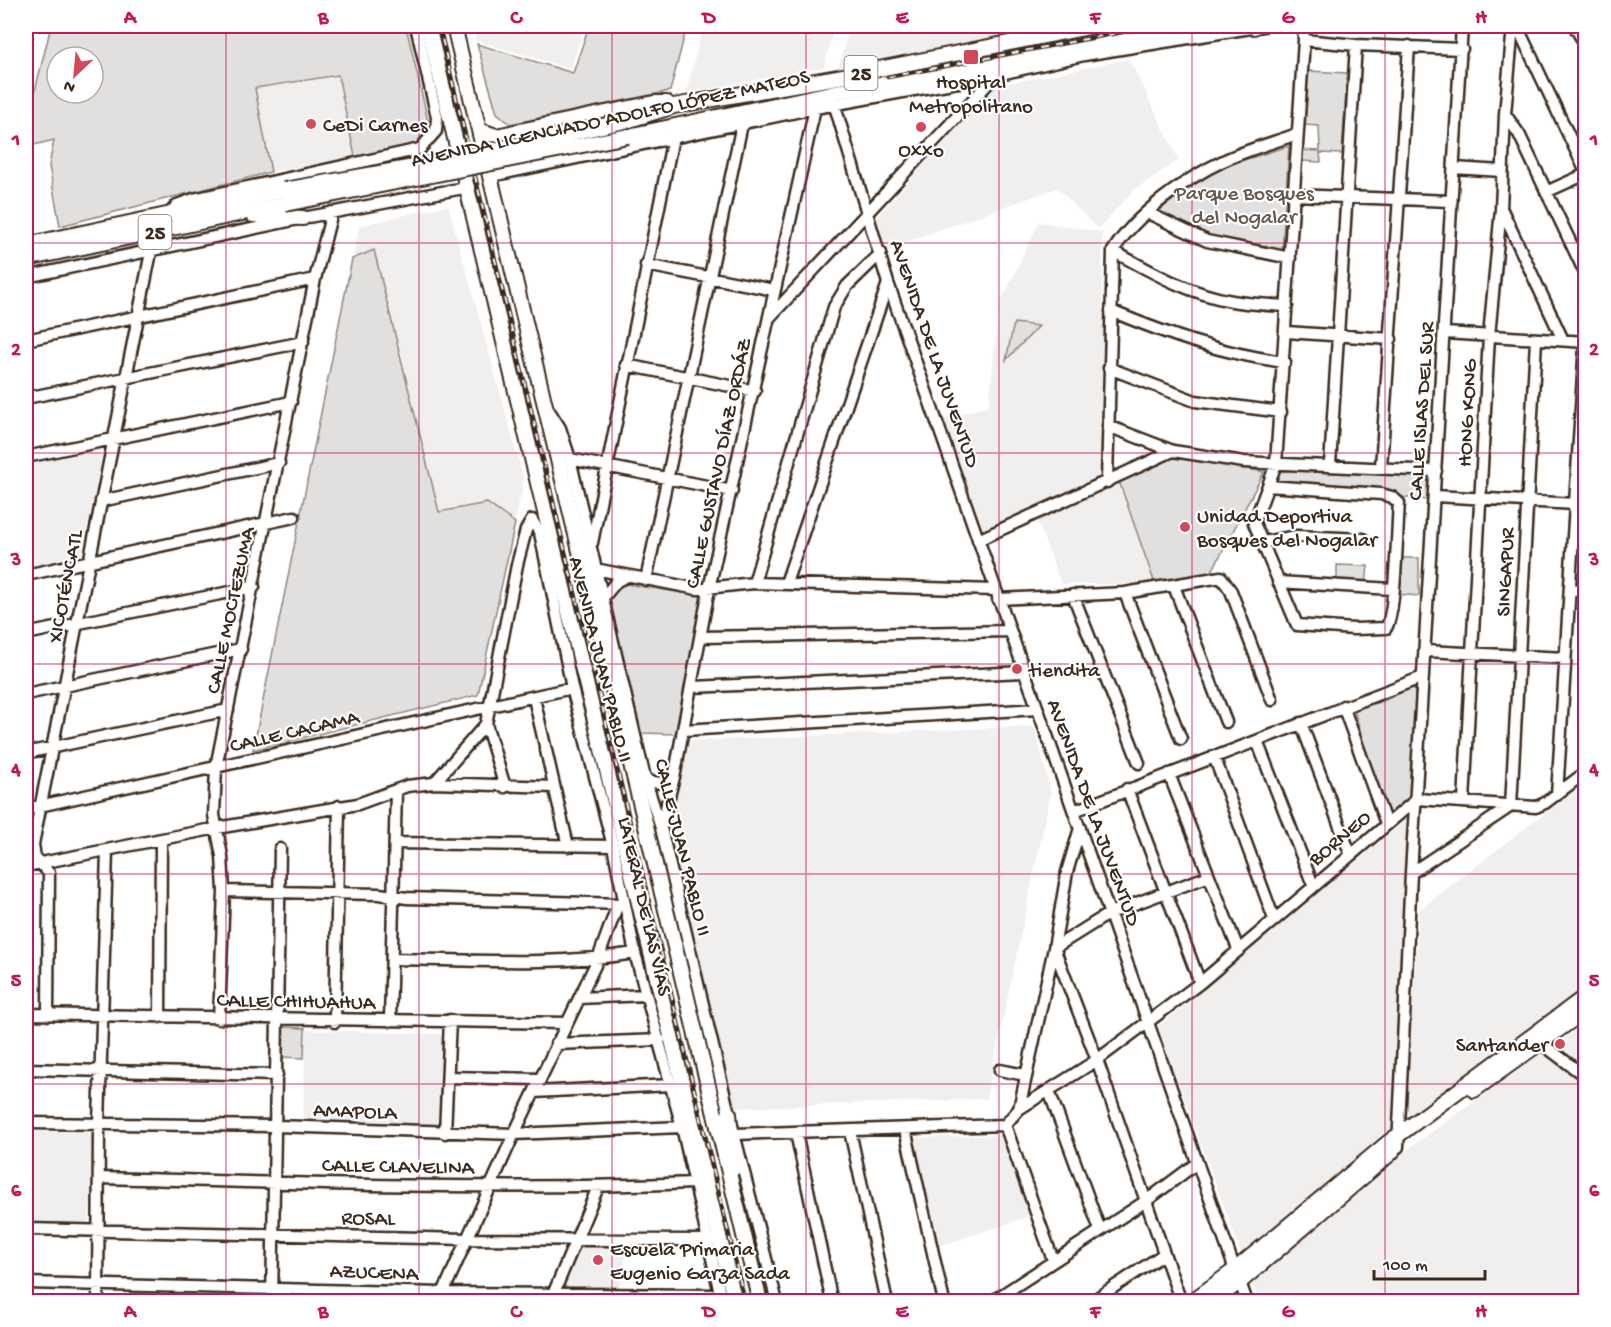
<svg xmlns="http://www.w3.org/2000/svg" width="1611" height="1327" font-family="'Gochi Hand',sans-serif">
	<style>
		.built { fill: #f1efee }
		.green { fill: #e2e0de; stroke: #8e857e; stroke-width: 1.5; fill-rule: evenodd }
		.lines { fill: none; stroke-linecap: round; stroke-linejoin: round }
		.minor-tunnel { stroke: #d8d4d2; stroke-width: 10; stroke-dasharray: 10 5; stroke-linecap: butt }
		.minor-casing { stroke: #3b2a1e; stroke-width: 15 }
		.major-casing { stroke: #3b2a1e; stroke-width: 18 }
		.highway-casing { stroke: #3b2a1e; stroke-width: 21 }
		.minor { stroke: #fff; stroke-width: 10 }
		.major { stroke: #fff; stroke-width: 14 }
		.highway { stroke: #fff; stroke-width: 16 }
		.rail-casing { stroke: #3b2a1e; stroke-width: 4.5 }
		.rail { stroke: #fff; stroke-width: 2; stroke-dasharray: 7; stroke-linecap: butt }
		.major-bridge-casing { stroke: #3b2a1e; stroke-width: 18; stroke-linecap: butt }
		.major-bridge { stroke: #fff; stroke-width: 14 }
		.grid { fill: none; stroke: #c2185b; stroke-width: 1.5; stroke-opacity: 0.55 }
		.poi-dot { fill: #d1495b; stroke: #fff; stroke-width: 2 }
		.labels { text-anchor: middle; stroke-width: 4.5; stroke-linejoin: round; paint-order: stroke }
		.shield { fill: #fff; stroke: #766a62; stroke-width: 1.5 }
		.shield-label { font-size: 20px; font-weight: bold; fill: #3b2a1e }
		.poi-label { font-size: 21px; fill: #3b2a1e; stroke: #fff; text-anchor: start }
		.street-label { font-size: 21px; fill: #3b2a1e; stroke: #fff }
		.park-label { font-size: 21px; fill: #65584e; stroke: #fff }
		.neatline { fill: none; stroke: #c2185b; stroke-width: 2 }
		.grid-label { font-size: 20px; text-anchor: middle; font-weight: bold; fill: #c2185b }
	</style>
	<rect width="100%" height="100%" fill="#fff"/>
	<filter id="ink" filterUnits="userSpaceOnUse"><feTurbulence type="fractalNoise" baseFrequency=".0167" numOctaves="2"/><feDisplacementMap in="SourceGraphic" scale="12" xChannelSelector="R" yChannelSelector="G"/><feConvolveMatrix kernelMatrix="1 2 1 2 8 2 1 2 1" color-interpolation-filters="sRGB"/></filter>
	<g filter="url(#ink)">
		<path class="built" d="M 477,26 L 584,26 L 571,69 L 475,40 Z
			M 703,26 L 834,26 L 824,67 L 686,93 Z
			M 850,26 L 1041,26 L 855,67 L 838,69 Z
			M 1129,59 L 1179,160 L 1134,190 L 1098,229 L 1057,188 L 886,249 L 876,218 L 995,86 Z
			M 338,74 L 355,157 L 271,172 L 255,88 Z
			M 448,205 L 524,479 L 478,695 L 253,750 L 359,226 Z
			M 1039,222 L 1102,232 L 1105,479 L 985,534 L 944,419 L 989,405 L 999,306 Z
			M 1581,449 L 1586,451 L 1586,585 L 1576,585 Z
			M 94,451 L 102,456 L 81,558 L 52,564 L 36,553 L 51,564 L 26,569 L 26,465 Z
			M 1119,481 L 1155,584 L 1061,584 L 1036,518 Z
			M 1034,726 L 1051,792 L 986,1099 L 734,1108 L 668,830 L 689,741 Z
			M 1585,782 L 1585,994 L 1406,1124 L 1419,910 Z
			M 1407,819 L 1391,1132 L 1244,1261 L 1158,1027 Z
			M 1585,1023 L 1585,1301 L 1259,1301 L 1252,1282 L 1402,1153 Z
			M 306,1030 L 441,1034 L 439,1126 L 303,1122 Z
			M 26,1132 L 87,1132 L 92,1136 L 89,1228 L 26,1226 Z
			M 1003,1135 L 1030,1216 L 939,1246 L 913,1138 Z
			M 577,1247 L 628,1247 L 619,1290 L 559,1289 Z"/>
		<path class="green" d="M 51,26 L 406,26 L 428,121 L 425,133 L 414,147 L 355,157 L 338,75 L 255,88 L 271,172 L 60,226 L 49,166 L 54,140 L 26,147 L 26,127 ZM 57,57 L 93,57 L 93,93 L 57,93 Z
			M 589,26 L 687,26 L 670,91 L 510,124 L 497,113 L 477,44 L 573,73 Z
			M 1308,71 L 1347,73 L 1342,154 L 1320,153 L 1321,162 L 1300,161 L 1300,150 L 1320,151 L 1319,126 L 1305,125 Z
			M 1289,146 L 1282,252 L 1218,242 L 1154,214 L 1215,169 Z
			M 142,242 L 146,247 L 26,275 L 26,266 Z
			M 374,250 L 439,512 L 487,503 L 515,523 L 478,695 L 253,750 L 352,259 Z
			M 1014,323 L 1039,326 L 1006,360 Z
			M 1175,456 L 1264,472 L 1211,573 L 1155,584 L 1119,481 Z
			M 1281,469 L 1430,477 L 1427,500 L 1275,483 Z
			M 1399,558 L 1419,558 L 1419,596 L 1396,594 Z
			M 1337,565 L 1368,566 L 1366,584 L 1337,583 Z
			M 619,583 L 703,596 L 676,734 L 641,733 L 608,597 Z
			M 1415,685 L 1413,796 L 1386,818 L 1354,710 L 1383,701 Z
			M 284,1027 L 305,1028 L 304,1058 L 279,1057 L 280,1030 Z"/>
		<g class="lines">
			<path class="minor-tunnel" d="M 574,678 L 613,659"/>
			<defs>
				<path id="minor" d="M 1517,26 L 1586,172
					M 1041,34 L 1049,26
					M 1304,40 L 1356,45 L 1462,49
					M 1505,114 L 1519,134 L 1586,275
					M 1454,168 L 1502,171
					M 491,176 L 815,108 L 996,75 L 1084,55 L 1263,26
					M 1546,192 L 1586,174
					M 1293,195 L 1451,201
					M 1502,210 L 1563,340
					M 1148,213 L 1207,241 L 1290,258
					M 168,215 L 177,205 L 194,199 L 420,149 L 436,131 L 437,117 L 416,26
					M 1113,251 C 1150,271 1189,294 1232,301 C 1250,304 1269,305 1287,306
					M 646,265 L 774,290
					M 26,277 L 303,218 L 469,187
					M 1111,311 C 1169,335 1223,354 1285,362
					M 769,318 L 995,76
					M 1286,332 L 1391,339
					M 1445,333 L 1586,342
					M 26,340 L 315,279
					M 626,365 L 755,391
					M 1109,368 L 1195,401 L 1281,412
					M 26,398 L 303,342
					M 546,406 L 560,428 L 570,459 L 645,778 L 661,828 L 729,1114 L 777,1302
					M 1108,426 L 1173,451 L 1244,462 L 1436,471
					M 26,457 L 291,402
					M 570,459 L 732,491
					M 1330,465 L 1356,45
					M 1381,467 L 1409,46
					M 1107,482 L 1113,251 C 1135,215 1185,179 1223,161 C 1246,150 1272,143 1297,134
					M 1268,486 L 1381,494 L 1392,497 L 1399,503 C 1397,526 1396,613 1386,628 L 1354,629 L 1297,625 L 1254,523 L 1276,464 L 1304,40 L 1303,26
					M 1435,496 L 1575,504
					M 101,501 L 279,463
					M 978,540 L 1173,451
					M 1263,542 L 1297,536 L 1363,539
					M 592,543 L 673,137
					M 595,569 L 697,589 L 754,583 L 995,590
					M 26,575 L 294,517
					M 646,580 L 742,124
					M 1278,582 L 1392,589
					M 754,583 L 834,307 L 847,286 L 881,253
					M 786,583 L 888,283
					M 1174,586 L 1226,722
					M 1570,589 L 1586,590
					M 1125,593 L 1181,739
					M 1073,595 L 1139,763
					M 602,599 L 617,581 L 628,576
					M 998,599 L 1125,593 L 1221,577 L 1231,591 L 1272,700
					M 26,634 L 254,587
					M 701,637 L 1009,631
					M 1426,651 L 1565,658
					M 693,687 L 1024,672
					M 26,694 L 241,649
					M 534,698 L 568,846
					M 1343,706 L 1386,824
					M 1301,723 L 1350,853
					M 684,730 L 1038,709
					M 1257,741 L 1313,885
					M 26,753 L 228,710
					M 1214,756 L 1274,919
					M 1169,774 L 1238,949
					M 645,778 L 651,782 L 664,783 L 675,773
					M 434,783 L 486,724
					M 505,787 L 486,724 L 517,565 L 526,530 L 532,520 L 540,533 L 572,688 L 613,846 L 635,953 L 682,1127 L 722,1302
					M 1127,789 L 1200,983
					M 1557,795 L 1585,342
					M 1464,802 L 1489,336 L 1501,209 L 1505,114 L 1513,26
					M 1511,806 L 1536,340
					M 26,809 L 572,688
					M 1074,811 L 1423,677
					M 661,828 L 675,773 L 709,589 L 815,108 L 831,93 L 888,283 L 1235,1270
					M 395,843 L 613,846
					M 26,866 L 217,828 L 358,804 L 407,786 L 434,783 L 554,787
					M 1411,873 L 1511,806
					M 224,891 L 379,894 L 407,898 L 623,904
					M 1054,948 L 1097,1060 L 1181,1302
					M 1054,948 L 1110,913 L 1209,876
					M 393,959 C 473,960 555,966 635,953
					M 579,998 L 646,995
					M 26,1014 L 567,1023
					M 48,1015 L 49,873 L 35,858 L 33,844 L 155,232
					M 160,1017 L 161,840
					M 219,1019 L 224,891 L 222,856 L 214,815 L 216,767 L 315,279 L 332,212
					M 390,1021 L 396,791
					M 335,1022 L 339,806
					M 1541,1043 L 1586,1077
					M 556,1044 L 660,1040
					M 26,1069 L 277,1075
					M 1000,1070 L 1025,1075
					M 448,1077 L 539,1079
					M 1049,1091 L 1100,1230
					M 534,1092 L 671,1085
					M 1019,1109 L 1054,948 L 1067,872 L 1080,828
					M 26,1123 L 276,1126 L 514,1134 L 682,1127
					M 1005,1125 L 1053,1260
					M 905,1129 L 944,1302
					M 850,1131 L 887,1302
					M 445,1133 L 450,1020
					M 796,1133 L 832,1302
					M 736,1134 L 1005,1125 L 1019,1109 L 1097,1060 L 1200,983 L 1417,799 L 1536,807 L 1545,803 L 1586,772
					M 1398,1147 L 1411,873 L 1462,26
					M 101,1178 C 299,1183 497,1191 694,1183
					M 26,1229 L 467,1239 L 715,1240
					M 1240,1282 L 1247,1302
					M 26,1283 L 443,1293 L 721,1295
					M 98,1302 L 99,1125 L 107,851
					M 272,1302 L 280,849
					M 439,1302 L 514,1134 L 598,959 L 618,904
					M 550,1302 L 598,1187
					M 991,1302 L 1146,1201 L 1197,1163
					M 1091,1302 L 1164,1254"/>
				<path id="major" d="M 428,26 L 735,1302
					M 454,26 L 760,1302
					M 1253,26 L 1254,27
					M 720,119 L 742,124
					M 629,120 L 674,106 L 849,75 L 1094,26
					M 479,130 L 496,136 L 654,103 L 667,103
					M 628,136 L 831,93 L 1204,26
					M 253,215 L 303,218
					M 26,245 L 284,190
					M 26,259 L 285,204
					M 1474,1090 L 1586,1010
					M 729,1114 L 734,1168
					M 1191,1302 L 1235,1270 L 1389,1142 L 1586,996
					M 1211,1302 L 1240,1282 L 1392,1152"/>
				<path id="highway" d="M 1578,26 L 1586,40"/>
			</defs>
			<use href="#minor" class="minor-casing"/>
			<use href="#major" class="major-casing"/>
			<use href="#highway" class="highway-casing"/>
			<use href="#minor" class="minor"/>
			<use href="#major" class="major"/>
			<use href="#highway" class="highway"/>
			<defs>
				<path id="rail" d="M 439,26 L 745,1302
					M 888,77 L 1154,26"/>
			</defs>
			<use href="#rail" class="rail-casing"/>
			<use href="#rail" class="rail"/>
			<defs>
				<path id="major-bridge" d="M 284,190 L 442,162 L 629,120
					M 285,204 L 628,136"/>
			</defs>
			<use href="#major-bridge" class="major-bridge-casing"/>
			<use href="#major-bridge" class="major-bridge"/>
		</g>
	</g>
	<path class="grid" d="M 226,26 L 226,1302M 419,26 L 419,1302M 612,26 L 612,1302M 806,26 L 806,1302M 999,26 L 999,1302M 1192,26 L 1192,1302M 1385,26 L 1385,1302M 26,243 L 1586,243M 26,453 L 1586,453M 26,664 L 1586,664M 26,874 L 1586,874M 26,1084 L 1586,1084"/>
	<g class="poi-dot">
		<rect x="963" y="49" width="16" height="16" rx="3"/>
		<circle cx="311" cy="124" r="6"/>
		<circle cx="921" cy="127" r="6"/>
		<circle cx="1185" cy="527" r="6"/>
		<circle cx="1017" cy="669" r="6"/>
		<circle cx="1560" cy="1044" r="6"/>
		<circle cx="598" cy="1260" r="6"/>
	</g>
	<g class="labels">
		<g class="shield">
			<rect x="844.5" y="56" width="33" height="34" rx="4.5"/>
			<rect x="138.5" y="215" width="33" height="34" rx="4.5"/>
		</g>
		<g class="shield-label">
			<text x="861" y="80">25</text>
			<text x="155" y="239">25</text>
		</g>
		<g class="poi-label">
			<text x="971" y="88" text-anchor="middle">Hospital<tspan x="971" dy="24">Metropolitano</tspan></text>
			<text x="323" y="131">CeDi Carnes</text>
			<text x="921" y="156" text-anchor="middle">Oxxo</text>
			<text x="1197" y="522">Unidad Deportiva<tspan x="1197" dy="24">Bosques del Nogalar</tspan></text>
			<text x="1029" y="676">tiendita</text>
			<text x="1548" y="1051" text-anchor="end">Santander</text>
			<text x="610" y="1255">Escuela Primaria<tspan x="610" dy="24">Eugenio Garza Sada</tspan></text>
		</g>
		<g class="street-label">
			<text transform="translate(610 117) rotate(-12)" y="7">AVENIDA LICENCIADO ADOLFO LÓPEZ MATEOS</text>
			<text transform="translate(936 353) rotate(71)" y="7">AVENIDA DE LA JUVENTUD</text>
			<text transform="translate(1420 411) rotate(-86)" y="7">CALLE ISLAS DEL SUR</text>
			<text transform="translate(1466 413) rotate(-87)" y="7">HONG KONG</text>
			<text transform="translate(717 463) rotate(-78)" y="7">CALLE GUSTAVO DÍAZ ORDÁZ</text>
			<text transform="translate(1504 572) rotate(-87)" y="7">SINGAPUR</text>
			<text transform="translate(64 586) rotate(-79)" y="7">XICOTÉNCATL</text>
			<text transform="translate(229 610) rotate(-78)" y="7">CALLE MOCTEZUMA</text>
			<text transform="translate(602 659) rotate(76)" y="7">AVENIDA JUAN PABLO II</text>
			<text transform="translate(294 730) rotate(-13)" y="7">CALLE CACAMA</text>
			<text transform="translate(1095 812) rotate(70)" y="7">AVENIDA DE LA JUVENTUD</text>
			<text transform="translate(1339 837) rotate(-40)" y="7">BORNEO</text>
			<text transform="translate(684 847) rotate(76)" y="7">CALLE JUAN PABLO II</text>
			<text transform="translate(646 906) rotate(77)" y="7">LATERAL DE LAS VÍAS</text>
			<text transform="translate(296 1000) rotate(1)" y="7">CALLE CHIHUAHUA</text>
			<text transform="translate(355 1110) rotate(2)" y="7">AMAPOLA</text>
			<text transform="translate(398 1165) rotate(1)" y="7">CALLE CLAVELINA</text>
			<text transform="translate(368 1217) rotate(1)" y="7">ROSAL</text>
			<text transform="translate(374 1271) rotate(2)" y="7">AZUCENA</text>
		</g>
		<g class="park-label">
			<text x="1244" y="199">Parque Bosques<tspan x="1244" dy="24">del Nogalar</tspan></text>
		</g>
	</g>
	<rect width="1611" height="1327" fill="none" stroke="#fff" stroke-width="66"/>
	<g transform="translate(75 75) rotate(206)"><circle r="28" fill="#ffffff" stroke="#b1aaa5" stroke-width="1.5"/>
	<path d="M0-4.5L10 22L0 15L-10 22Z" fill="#d1495b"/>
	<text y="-9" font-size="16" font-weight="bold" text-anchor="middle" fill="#3b2a1e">N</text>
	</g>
	<path d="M1374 1270v9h111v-9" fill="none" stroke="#3b2a1e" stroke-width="3"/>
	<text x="1383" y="1270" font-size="18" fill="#3b2a1e" stroke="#ffffff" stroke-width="4.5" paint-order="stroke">100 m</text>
	<rect x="33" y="33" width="1545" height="1261" class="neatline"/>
	<g class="grid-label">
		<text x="130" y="23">A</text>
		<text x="323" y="23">B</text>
		<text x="516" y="23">C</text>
		<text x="709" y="23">D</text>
		<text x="902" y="23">E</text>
		<text x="1095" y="23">F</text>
		<text x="1288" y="23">G</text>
		<text x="1481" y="23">H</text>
		<text x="16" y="145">1</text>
		<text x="1594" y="145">1</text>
		<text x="16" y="355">2</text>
		<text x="1594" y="355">2</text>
		<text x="16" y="565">3</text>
		<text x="1594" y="565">3</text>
		<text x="16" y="775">4</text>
		<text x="1594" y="775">4</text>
		<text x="16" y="986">5</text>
		<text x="1594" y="986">5</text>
		<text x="16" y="1196">6</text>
		<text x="1594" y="1196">6</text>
		<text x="130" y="1317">A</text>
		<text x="323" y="1317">B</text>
		<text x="516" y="1317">C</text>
		<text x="709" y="1317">D</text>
		<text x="902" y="1317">E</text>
		<text x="1095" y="1317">F</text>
		<text x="1288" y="1317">G</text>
		<text x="1481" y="1317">H</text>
	</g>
</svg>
